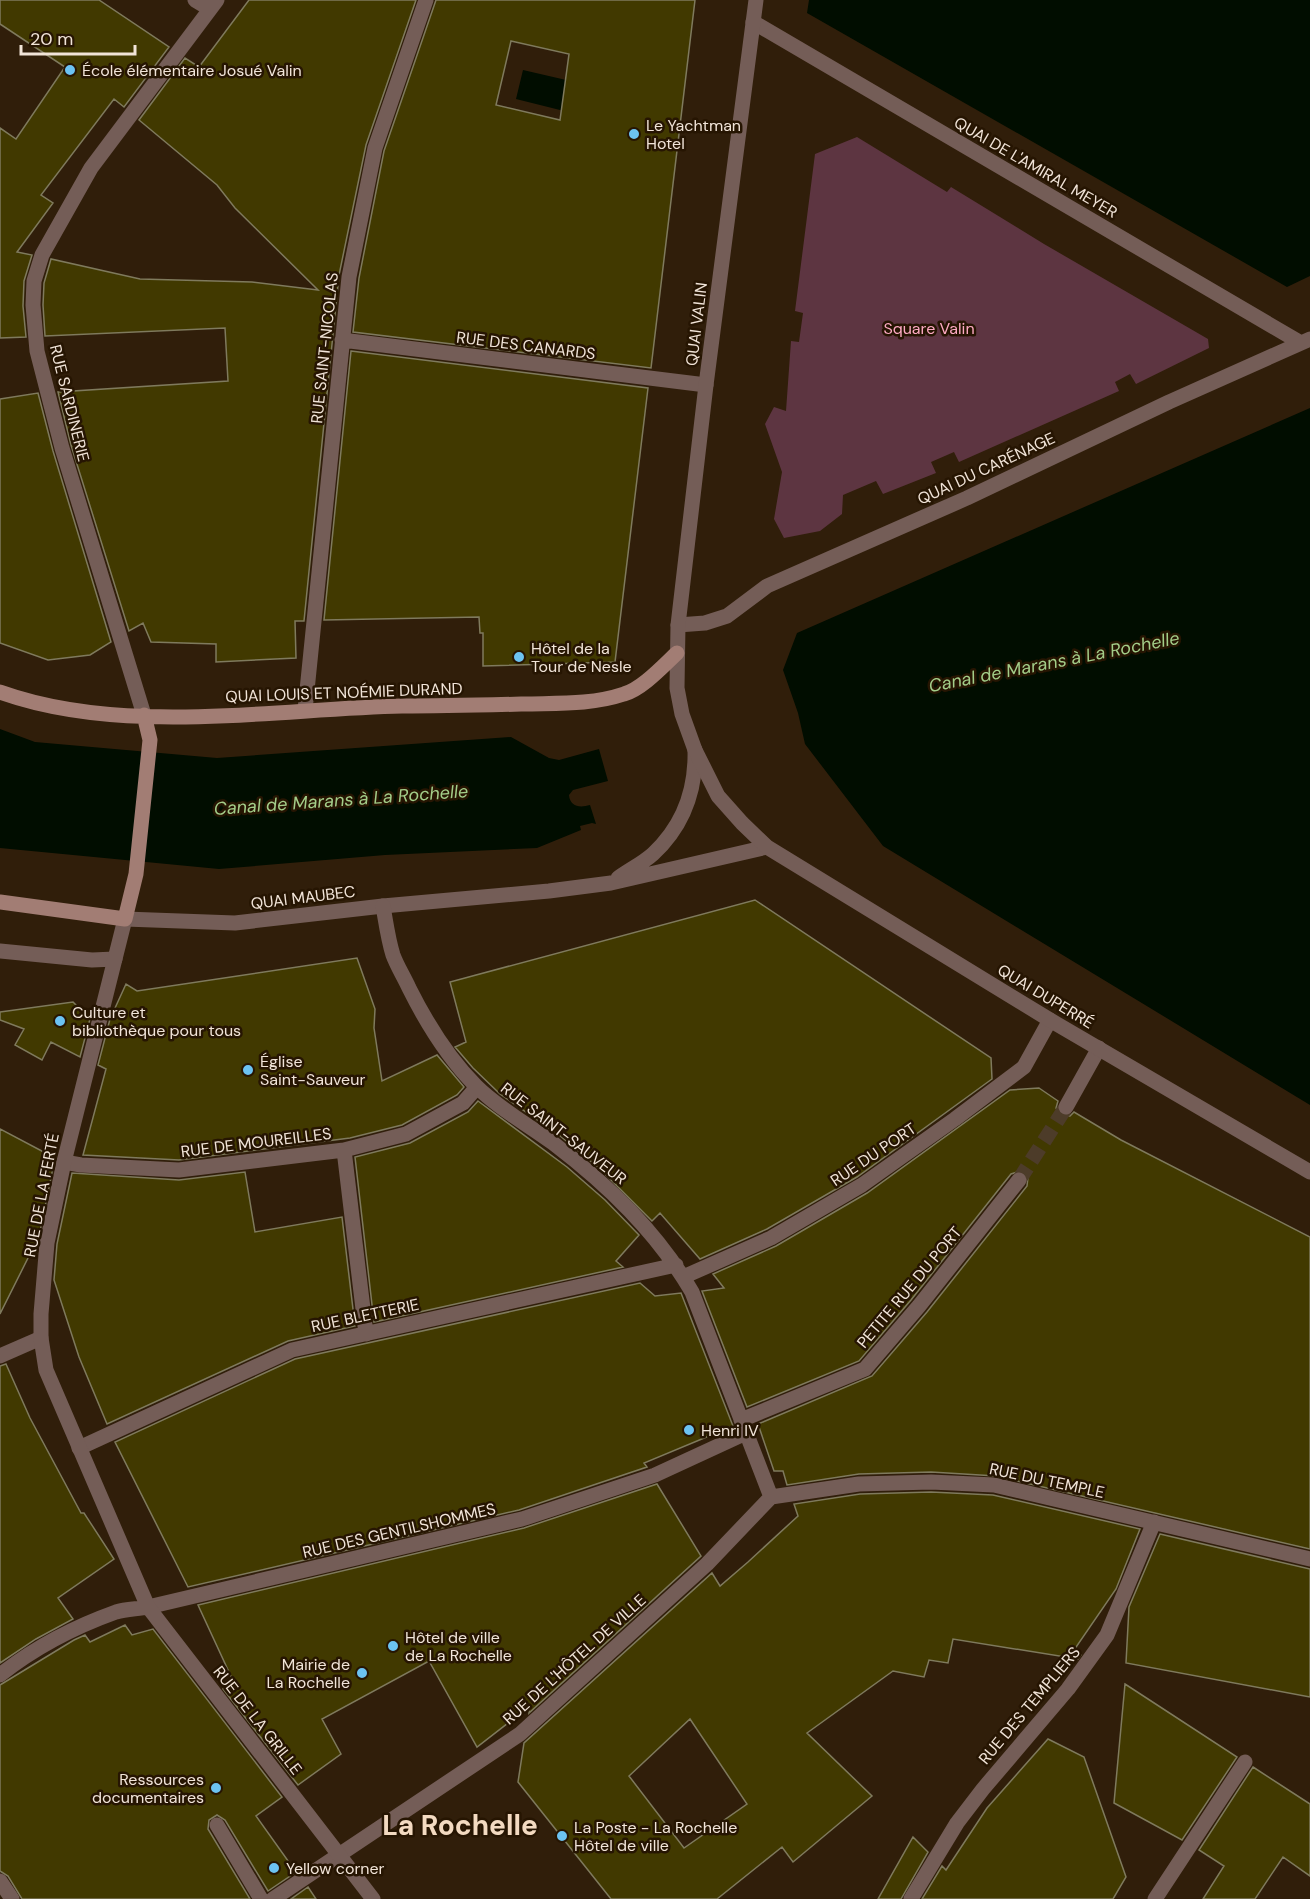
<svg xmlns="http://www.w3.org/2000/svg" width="1310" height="1899" font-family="'DM Sans',sans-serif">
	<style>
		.green { fill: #5d3541 }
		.water { fill: #010d00 }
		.building { fill: #413900; stroke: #7f7a5d; stroke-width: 1.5; fill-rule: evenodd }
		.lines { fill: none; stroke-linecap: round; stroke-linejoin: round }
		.pedestrian-tunnel { stroke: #4d3c29; stroke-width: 15; stroke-dasharray: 15 8; stroke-linecap: butt }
		.service { stroke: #745d57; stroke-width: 15 }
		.pedestrian { stroke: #745d57; stroke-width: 15 }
		.minor { stroke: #745d57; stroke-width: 15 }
		.secondary { stroke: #a27d74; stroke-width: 15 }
		.poi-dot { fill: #6cc3f2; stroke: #261502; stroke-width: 2 }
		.labels { text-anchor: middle; stroke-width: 5; stroke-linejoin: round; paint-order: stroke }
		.poi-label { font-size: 16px; fill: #f1e4d8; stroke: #261502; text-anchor: start }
		.street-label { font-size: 16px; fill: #f1e4d8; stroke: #261502 }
		.park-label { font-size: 16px; fill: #fdaac3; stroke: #261502 }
		.water-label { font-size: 18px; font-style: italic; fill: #a3cd89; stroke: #261502 }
		.town-label { font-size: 28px; font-weight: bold; fill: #f3dac1; stroke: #261502 }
	</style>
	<rect width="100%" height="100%" fill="#301e0a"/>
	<path class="green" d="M 857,137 L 947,192 L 951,187 L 1044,244 L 1208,339 L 1209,348 L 1136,384 L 1130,374 L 1115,382 L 1119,391 L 959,462 L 954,452 L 931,462 L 936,473 L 883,494 L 876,481 L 843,495 L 842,514 L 820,531 L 784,538 L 774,519 L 782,472 L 765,424 L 774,407 L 786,411 L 791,341 L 799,342 L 803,313 L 795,311 L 815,154 Z"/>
	<path class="water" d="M 809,0 L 1310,0 L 1310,276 L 1287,287 L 807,13 Z
		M 523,70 L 579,83 L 572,113 L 516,99 Z
		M 1310,408 L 1310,1105 L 883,846 L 805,744 L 798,713 L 783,670 L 797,633 Z
		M 0,729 L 35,742 L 217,758 L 511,737 L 549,758 L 559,760 L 599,749 L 608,781 L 573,790 L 569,795 C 570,807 580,808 590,805 L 596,824 L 592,823 L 580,826 L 581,830 L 537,848 L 385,855 L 219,869 L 0,848 Z"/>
	<path class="building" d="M 0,0 L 99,0 L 169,47 L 124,107 L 114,99 L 41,195 L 53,203 L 17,252 L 32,255 L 24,281 L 23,306 L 26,337 L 0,338 L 0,128 L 16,139 L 65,67 L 0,24 Z
		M 249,0 L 416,0 L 366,145 L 339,275 L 304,621 L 295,621 L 296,658 L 216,662 L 216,644 L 151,642 L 143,623 L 129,631 L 71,445 L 58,392 L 228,381 L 225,328 L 45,336 L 43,305 L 44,283 L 51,259 L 140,279 L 252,282 L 318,290 L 235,208 L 217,185 L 139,120 L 185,58 L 199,67 Z
		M 436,0 L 695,0 L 651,368 L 353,332 L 359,278 L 384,151 ZM 511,41 L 569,54 L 560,120 L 496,105 Z
		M 351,351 L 648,388 L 615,662 L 483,666 L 483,633 L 480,633 L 479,617 L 324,620 Z
		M 38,393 L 53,451 L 111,642 L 90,655 L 48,660 L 0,643 L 0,399 Z
		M 755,900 L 991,1058 L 992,1079 L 857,1177 L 767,1229 L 700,1259 L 660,1213 L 652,1221 L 599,1168 L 559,1135 L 500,1094 L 473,1068 L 455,1047 L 466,1042 L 450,982 Z
		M 357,958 L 375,1009 L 374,1028 L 382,1081 L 437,1055 L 464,1087 L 457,1095 L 402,1125 L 350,1138 L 179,1160 L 83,1155 L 106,1069 L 98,1065 L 110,1019 L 126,984 L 137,991 Z
		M 73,1002 L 90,1019 L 80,1057 L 51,1042 L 42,1060 L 15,1045 L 24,1029 L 0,1020 L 0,1012 Z
		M 1039,1088 L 1058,1101 L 1056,1108 L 1062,1116 L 1070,1116 L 1074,1112 L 1121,1140 L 1310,1237 L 1310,1549 L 996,1476 L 931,1472 L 859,1474 L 787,1485 L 783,1471 L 774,1471 L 758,1424 L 872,1376 L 927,1312 L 1027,1186 L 1028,1177 L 1021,1171 L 1011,1174 L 911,1300 L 859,1361 L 747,1407 L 702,1291 L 724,1288 L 713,1274 L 776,1246 L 867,1193 L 1010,1090 Z
		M 478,1101 L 567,1167 L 605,1200 L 639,1235 L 616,1261 L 623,1267 L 374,1322 L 355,1157 L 410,1143 L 468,1112 Z
		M 0,1129 L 55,1158 L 39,1236 L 0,1314 Z
		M 245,1172 L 255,1232 L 342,1217 L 355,1326 L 288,1341 L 107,1424 L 79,1357 L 54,1280 L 57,1244 L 72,1173 L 179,1180 Z
		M 640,1283 L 655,1296 L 681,1293 L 733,1426 L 644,1463 L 647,1467 L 519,1510 L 188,1587 L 115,1442 L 295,1359 Z
		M 6,1364 L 30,1418 L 81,1513 L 84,1513 L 114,1559 L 58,1598 L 73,1619 L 36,1639 L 0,1663 L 0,1366 Z
		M 657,1484 L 701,1556 L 529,1713 L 530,1706 L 477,1747 L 429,1661 L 322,1719 L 341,1754 L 298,1785 L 223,1689 L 234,1683 L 198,1605 L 524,1528 Z
		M 931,1492 L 993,1495 L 1140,1529 L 1116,1589 L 1074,1650 L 1081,1655 L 1078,1659 L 953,1639 L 948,1663 L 929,1660 L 924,1677 L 893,1671 L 807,1733 L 872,1796 L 793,1862 L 782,1847 L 717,1899 L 611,1899 L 518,1782 L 524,1743 L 712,1573 L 720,1586 L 748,1562 L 798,1516 L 794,1504 L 860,1494 ZM 690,1719 L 747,1804 L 684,1848 L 629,1776 Z
		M 1160,1534 L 1310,1569 L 1310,1697 L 1126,1663 L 1129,1607 Z
		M 125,1625 L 132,1635 L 153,1629 L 282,1797 L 256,1816 L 296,1872 L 268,1891 L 225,1820 L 217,1815 L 209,1820 L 208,1829 L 250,1899 L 22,1899 L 8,1876 L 0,1871 L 0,1685 L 74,1640 L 85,1635 L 90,1642 Z
		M 1125,1684 L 1237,1757 L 1182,1840 L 1114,1803 Z
		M 1048,1739 L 1084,1757 L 1126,1877 L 1113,1899 L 922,1899 L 942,1866 L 946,1870 L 987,1808 Z
		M 1253,1767 L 1310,1804 L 1310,1876 L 1283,1857 L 1255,1899 L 1203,1899 L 1224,1866 L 1199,1850 Z
		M 913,1837 L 928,1852 L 901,1899 L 878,1899 Z
		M 308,1887 L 316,1899 L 291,1899 Z"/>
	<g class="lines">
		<path class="pedestrian-tunnel" d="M 1019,1180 L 1066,1107"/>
		<path class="service" d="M 618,878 C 629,870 643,863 653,854 C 683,826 696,790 695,750
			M 125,919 L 235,923 L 383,906 L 549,891 L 611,883 L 767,847
			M 0,951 L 92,960 L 115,959"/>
		<path class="pedestrian" d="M 753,22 L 1301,343
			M 342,340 L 706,385
			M 678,625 L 705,623 L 727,616 L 767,586 L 967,498 L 1169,402 L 1310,339
			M 305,710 L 349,277 L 375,148 L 426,0
			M 383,906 C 386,923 388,939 393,955 C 397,966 404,977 409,988 C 427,1024 447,1057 476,1086 C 498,1108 527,1124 553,1143 C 608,1185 657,1232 692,1292 L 771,1497
			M 1066,1107 L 1099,1048
			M 344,1150 L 366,1334
			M 64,1162 L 81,1165 L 179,1170 L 344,1150 L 406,1134 L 463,1103 L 477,1087
			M 683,1277 L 771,1238 L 862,1185 L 955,1119 L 1024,1067 L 1050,1020
			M 0,1356 L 41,1338
			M 741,1420 L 865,1369 L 919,1306 L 1019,1180
			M 79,1448 L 292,1350 L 676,1265
			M 771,1497 L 859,1484 L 931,1482 L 994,1485 L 1310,1559
			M 148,1607 L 522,1519 L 655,1475 L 746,1433
			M 217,1825 L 261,1899
			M 0,1881 L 12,1899
			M 273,1899 L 520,1734 L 707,1564 L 771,1497
			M 911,1899 L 957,1823 L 983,1789 L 1068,1689 L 1107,1635 L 1154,1522
			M 1155,1899 L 1245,1762"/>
		<path class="minor" d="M 195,0 L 210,9
			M 756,0 L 706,385 L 678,625 L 677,688 L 682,714 L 695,750 L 718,796 L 742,823 L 767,847 L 1050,1020 L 1310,1172
			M 144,715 L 62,448 L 37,351 L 33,305 L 34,281 L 42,255 L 91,168 L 217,0
			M 125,919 L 64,1162 L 47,1243 L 41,1314 L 41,1338 L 46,1370 L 148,1607 L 373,1899
			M 0,1675 C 34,1648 74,1627 116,1612 C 126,1609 138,1609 148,1607"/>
		<path class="secondary" d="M 0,692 C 123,736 273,709 402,706 C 443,706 483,705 524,704 C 558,703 591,705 624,694 C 642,689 663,666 677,653
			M 0,902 L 125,919 L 136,874 L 150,740 L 144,715"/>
	</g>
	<g class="poi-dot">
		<circle cx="70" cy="70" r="6"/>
		<circle cx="634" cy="134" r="6"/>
		<circle cx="519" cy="657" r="6"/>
		<circle cx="60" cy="1021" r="6"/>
		<circle cx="248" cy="1070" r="6"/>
		<circle cx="689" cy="1430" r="6"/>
		<circle cx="393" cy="1646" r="6"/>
		<circle cx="362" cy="1673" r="6"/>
		<circle cx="216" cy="1788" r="6"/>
		<circle cx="562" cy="1836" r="6"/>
		<circle cx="274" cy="1868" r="6"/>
	</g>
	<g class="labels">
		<g class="poi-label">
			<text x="82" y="76">École élémentaire Josué Valin</text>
			<text x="646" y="131">Le Yachtman<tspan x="646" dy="18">Hotel</tspan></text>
			<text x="531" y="654">Hôtel de la<tspan x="531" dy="18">Tour de Nesle</tspan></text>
			<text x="72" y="1018">Culture et<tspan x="72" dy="18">bibliothèque pour tous</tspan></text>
			<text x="260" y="1067">Église<tspan x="260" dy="18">Saint-Sauveur</tspan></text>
			<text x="701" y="1436">Henri IV</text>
			<text x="405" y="1643">Hôtel de ville<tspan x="405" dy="18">de La Rochelle</tspan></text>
			<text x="350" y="1670" text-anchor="end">Mairie de<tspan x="350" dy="18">La Rochelle</tspan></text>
			<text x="204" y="1785" text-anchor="end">Ressources<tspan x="204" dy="18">documentaires</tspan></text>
			<text x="574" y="1833">La Poste - La Rochelle<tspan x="574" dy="18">Hôtel de ville</tspan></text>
			<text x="286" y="1874">Yellow corner</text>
		</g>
		<g class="street-label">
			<text transform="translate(1036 167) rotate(30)" y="6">QUAI DE L'AMIRAL MEYER</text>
			<text transform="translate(696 324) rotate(-83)" y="6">QUAI VALIN</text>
			<text transform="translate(526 345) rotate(7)" y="6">RUE DES CANARDS</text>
			<text transform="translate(324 348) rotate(-84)" y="6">RUE SAINT-NICOLAS</text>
			<text transform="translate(70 403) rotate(76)" y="6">RUE SARDINERIE</text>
			<text transform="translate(986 468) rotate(-25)" y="6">QUAI DU CARÉNAGE</text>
			<text transform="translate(344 692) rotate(-2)" y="6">QUAI LOUIS ET NOÉMIE DURAND</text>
			<text transform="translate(303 897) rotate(-7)" y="6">QUAI MAUBEC</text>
			<text transform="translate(1046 996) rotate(31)" y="6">QUAI DUPERRÉ</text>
			<text transform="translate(564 1133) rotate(38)" y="6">RUE SAINT-SAUVEUR</text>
			<text transform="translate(256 1142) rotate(-7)" y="6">RUE DE MOUREILLES</text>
			<text transform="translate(873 1154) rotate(-34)" y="6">RUE DU PORT</text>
			<text transform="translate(41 1195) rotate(-79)" y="6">RUE DE LA FERTÉ</text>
			<text transform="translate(909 1287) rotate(-50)" y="6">PETITE RUE DU PORT</text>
			<text transform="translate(365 1315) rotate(-12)" y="6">RUE BLETTERIE</text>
			<text transform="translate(1047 1480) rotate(12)" y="6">RUE DU TEMPLE</text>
			<text transform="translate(399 1530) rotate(-13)" y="6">RUE DES GENTILSHOMMES</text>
			<text transform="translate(574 1659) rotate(-42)" y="6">RUE DE L'HÔTEL DE VILLE</text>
			<text transform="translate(1029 1705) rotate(-50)" y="6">RUE DES TEMPLIERS</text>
			<text transform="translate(258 1720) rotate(52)" y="6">RUE DE LA GRILLE</text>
		</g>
		<g class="park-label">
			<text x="929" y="334">Square Valin</text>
		</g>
		<g class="water-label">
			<text transform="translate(1054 662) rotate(-11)" y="6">Canal de Marans à La Rochelle</text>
			<text transform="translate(341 800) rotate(-4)" y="6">Canal de Marans à La Rochelle</text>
		</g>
		<g class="town-label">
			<text x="460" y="1835">La Rochelle</text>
		</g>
	</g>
	<path d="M21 45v9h114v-9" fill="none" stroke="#f1e4d8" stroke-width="3"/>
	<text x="30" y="45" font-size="18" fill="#f1e4d8" stroke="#261502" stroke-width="4.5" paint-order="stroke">20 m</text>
</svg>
